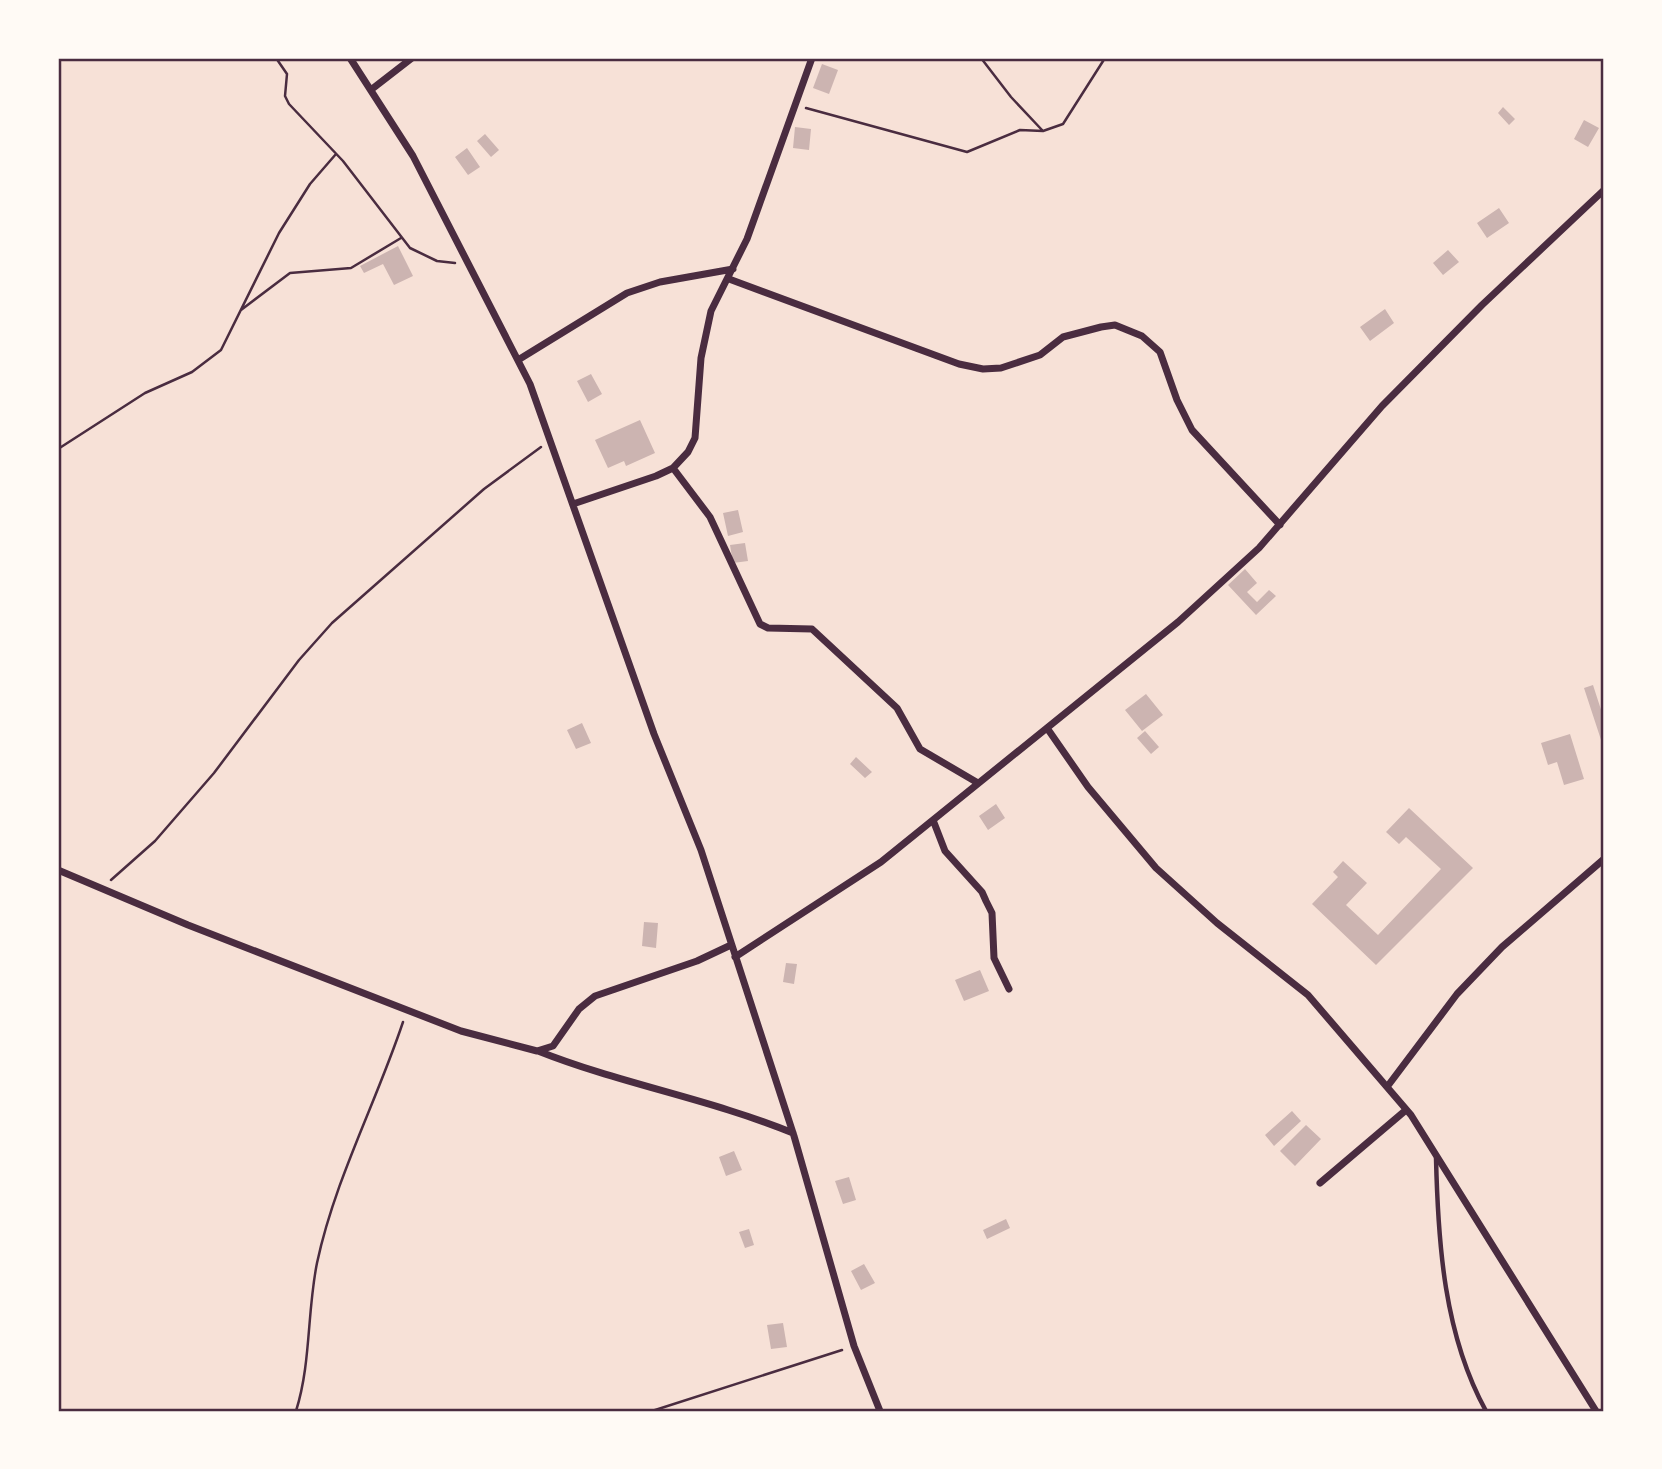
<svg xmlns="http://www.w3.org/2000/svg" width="1662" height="1469" font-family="Inter,sans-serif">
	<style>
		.building { fill: #ccb4b1 }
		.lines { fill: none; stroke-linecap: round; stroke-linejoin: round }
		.path { stroke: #4a2c40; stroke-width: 2.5 }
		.service { stroke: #4a2c40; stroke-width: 4.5 }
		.minor { stroke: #4a2c40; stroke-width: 7 }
		.neatline { fill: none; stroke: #4a2c40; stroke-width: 2.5 }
	</style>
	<rect width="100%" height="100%" fill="#f7e1d7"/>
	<path class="building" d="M 822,64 L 838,70 L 829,94 L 813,88 Z
		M 1503,107 L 1515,119 L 1509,125 L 1498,113 Z
		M 1584,120 L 1599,128 L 1588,147 L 1574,139 Z
		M 795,127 L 811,129 L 809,150 L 793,148 Z
		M 485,134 L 499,150 L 491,157 L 477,141 Z
		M 467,148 L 480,167 L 468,175 L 455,157 Z
		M 1499,208 L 1509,223 L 1487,238 L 1477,223 Z
		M 398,246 L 413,276 L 394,285 L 383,264 L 364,273 L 360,266 Z
		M 1448,250 L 1459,262 L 1443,275 L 1433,263 Z
		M 1385,309 L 1394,323 L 1370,341 L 1360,327 Z
		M 591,374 L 602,394 L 588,402 L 577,381 Z
		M 640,420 L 655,453 L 626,466 L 624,461 L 608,468 L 595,440 Z
		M 738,510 L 743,532 L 728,536 L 723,513 Z
		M 745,543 L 748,561 L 733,563 L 730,545 Z
		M 1245,569 L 1257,583 L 1247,592 L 1257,602 L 1269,590 L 1276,596 L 1256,615 L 1228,585 Z
		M 1593,685 L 1604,719 L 1604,749 L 1584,688 Z
		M 1146,694 L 1163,715 L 1142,731 L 1125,710 Z
		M 582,723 L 591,743 L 576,749 L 567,730 Z
		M 1145,731 L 1159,747 L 1151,754 L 1137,738 Z
		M 1570,734 L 1584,779 L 1564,785 L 1557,762 L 1548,765 L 1541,743 Z
		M 856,757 L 872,772 L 865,778 L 850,764 Z
		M 996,804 L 1005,818 L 988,830 L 979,816 Z
		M 1409,808 L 1473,868 L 1376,965 L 1312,904 L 1338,877 L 1333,872 L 1343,861 L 1367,883 L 1346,905 L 1378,935 L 1441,869 L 1406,837 L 1399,844 L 1386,832 Z
		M 644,922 L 658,923 L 656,948 L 642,946 Z
		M 786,963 L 797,964 L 794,984 L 783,982 Z
		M 980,970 L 989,991 L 964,1001 L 955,980 Z
		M 1292,1111 L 1301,1121 L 1274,1146 L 1265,1135 Z
		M 1306,1125 L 1321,1139 L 1295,1166 L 1280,1151 Z
		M 734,1151 L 742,1170 L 726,1176 L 719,1157 Z
		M 849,1177 L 856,1200 L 843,1204 L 835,1181 Z
		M 1006,1219 L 1010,1228 L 987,1239 L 983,1230 Z
		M 749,1229 L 754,1245 L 745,1248 L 739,1232 Z
		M 864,1264 L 875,1283 L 861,1290 L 851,1271 Z
		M 783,1323 L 787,1347 L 771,1349 L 767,1325 Z"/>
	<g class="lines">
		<path class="path" d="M 276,58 L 287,74 L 285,96 L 289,104 L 343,161 L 410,248 L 437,261 L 455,263
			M 981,58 L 1011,97 L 1042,130
			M 806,108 L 967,152 L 1020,130 L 1043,131 L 1063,124 L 1105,58
			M 241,310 L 290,273 L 351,268 L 401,238
			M 58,449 L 145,393 L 192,372 L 221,350 L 279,233 L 310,184 L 336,154
			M 111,880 L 155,841 L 214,773 L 299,660 L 332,623 L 484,489 L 541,447
			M 296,1411 C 311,1364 307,1312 317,1263 C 335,1179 376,1103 403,1022
			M 652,1411 L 842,1350"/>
		<path class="service" d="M 1436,1158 C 1438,1243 1444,1335 1486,1411"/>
		<path class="minor" d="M 350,58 L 413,156 L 530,384 L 654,734 L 701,850 L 794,1136 L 854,1346 L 880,1411
			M 372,89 L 412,58
			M 729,279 L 959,364 L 983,369 L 1001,368 L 1040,355 L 1063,337 L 1101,327 L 1115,325 L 1142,336 L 1160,352 L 1177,400 L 1192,430 L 1280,525
			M 518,360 L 627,293 L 660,282 L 733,269
			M 673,468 L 710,517 L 760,624 L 768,628 L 812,629 L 897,708 L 920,749 L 978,783
			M 573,504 L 656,476 L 673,468 L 688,452 L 695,438 L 701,358 L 711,311 L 747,239 L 812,58
			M 1047,728 L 1088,787 L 1156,868 L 1217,923 L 1308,995 L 1411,1115 L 1596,1411
			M 933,820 L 945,851 L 982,892 L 986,901 L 992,913 L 994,958 L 1009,989
			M 58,870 L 188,925 L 461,1031 L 537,1051 L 553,1046 L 579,1009 L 595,996 L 697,961 L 731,945
			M 735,957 L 881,862 L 1178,622 L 1259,548 L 1382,406 L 1482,305 L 1604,190
			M 538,1051 C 621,1084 710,1099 793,1133
			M 1387,1087 L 1457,994 L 1502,947 L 1604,859
			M 1320,1183 L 1406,1110"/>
	</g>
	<rect width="1662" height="1469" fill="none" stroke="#fffaf5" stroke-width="119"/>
	<rect x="60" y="60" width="1542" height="1350" class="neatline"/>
</svg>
